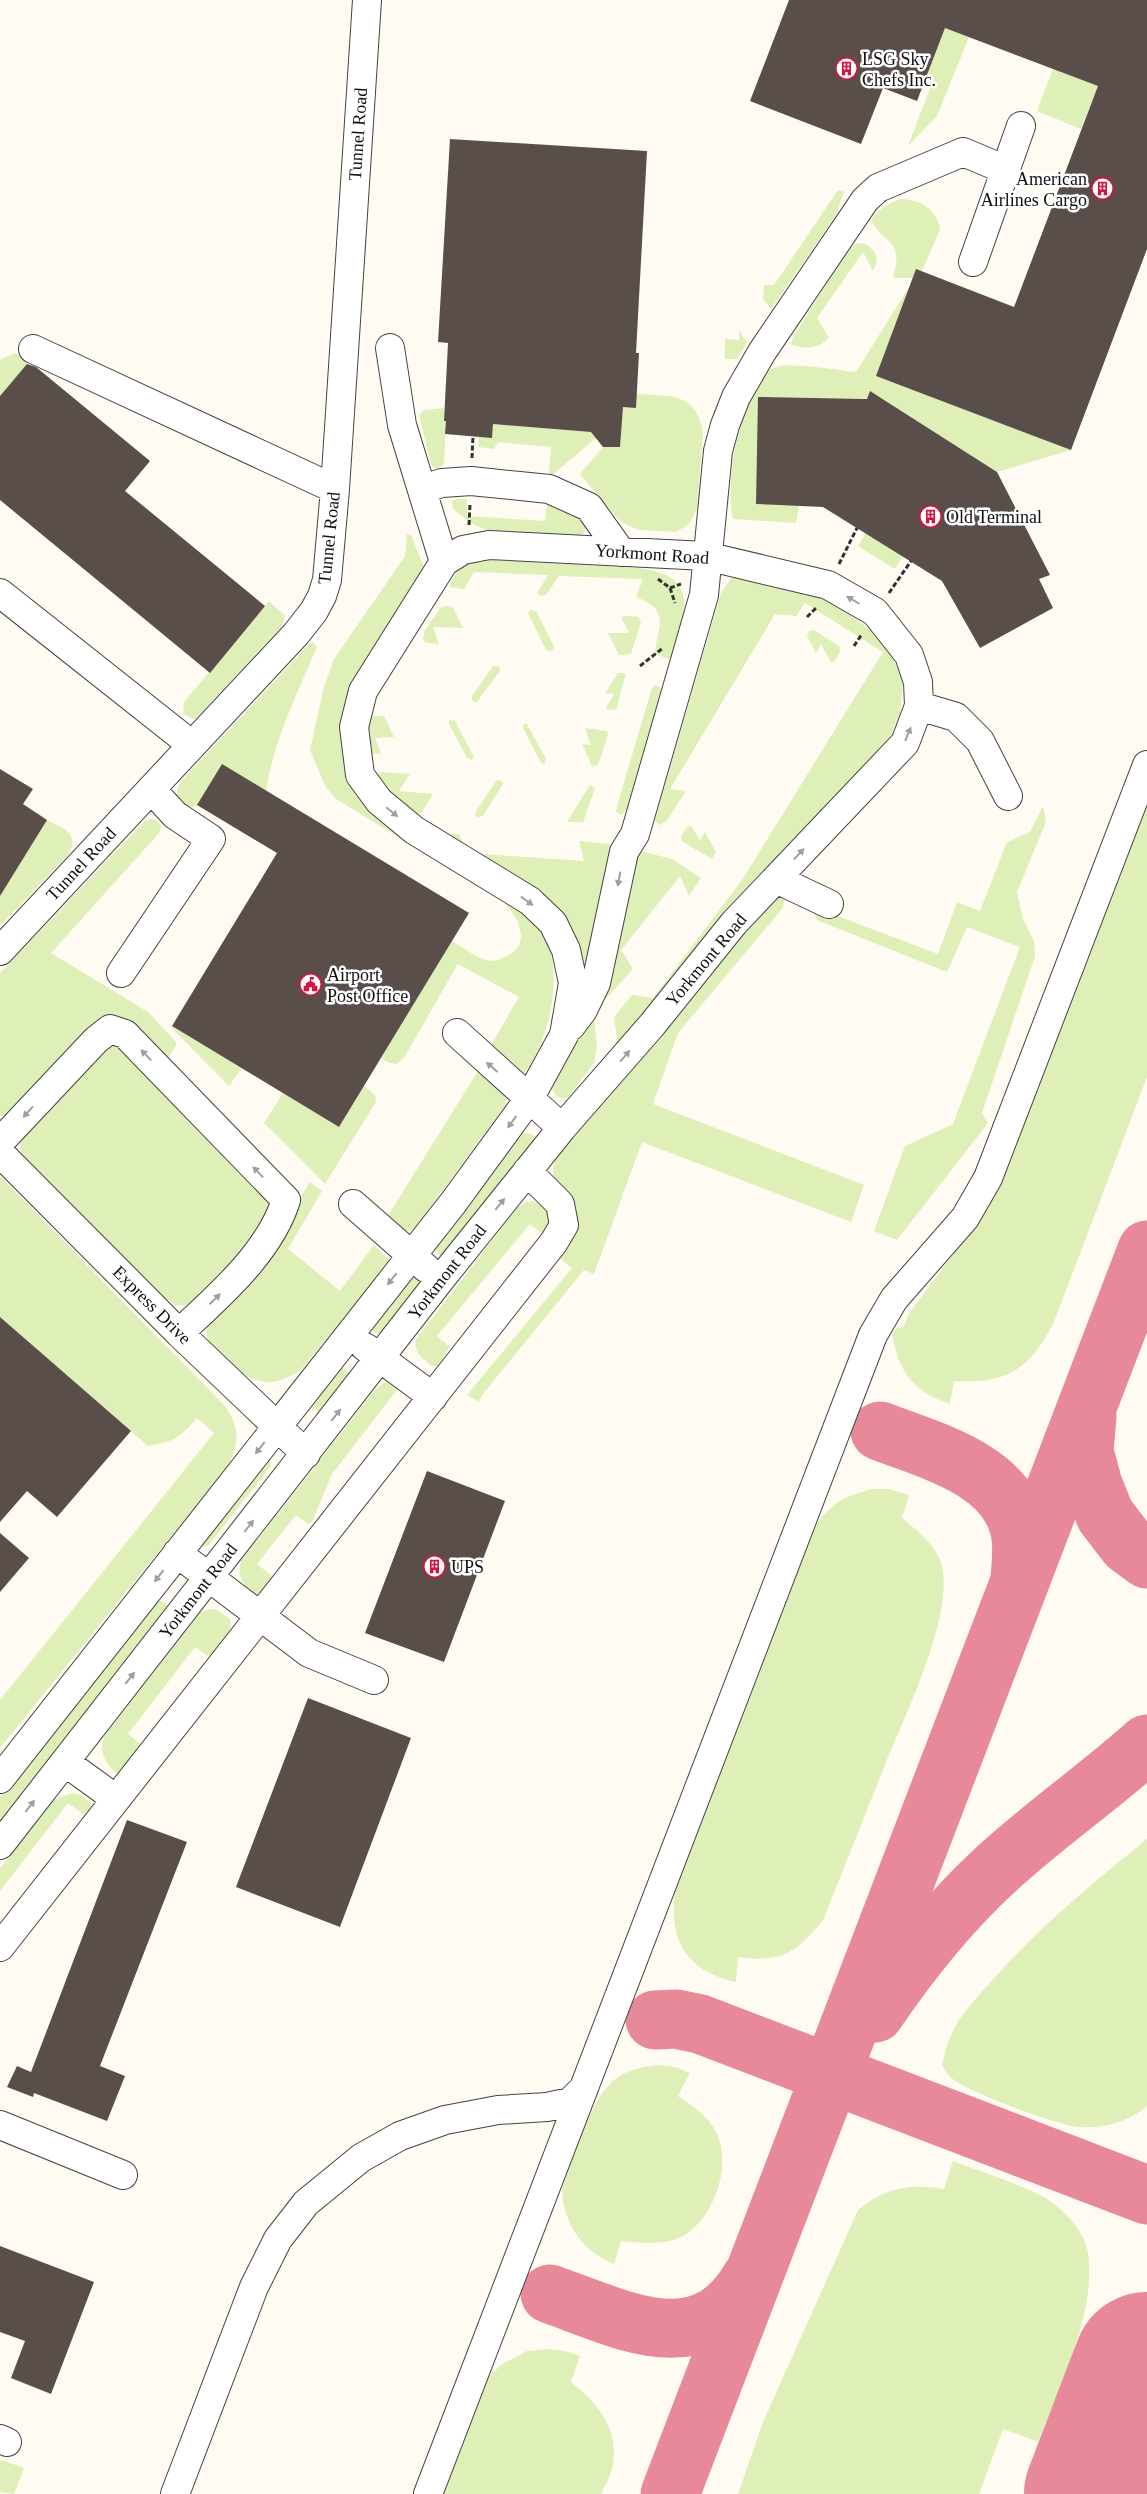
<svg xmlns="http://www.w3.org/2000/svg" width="1147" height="2494" font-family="'Times New Roman',serif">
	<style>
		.green { fill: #deefb7 }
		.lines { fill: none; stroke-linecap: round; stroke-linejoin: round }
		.taxiway { stroke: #e8899a; stroke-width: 59 }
		.runway { stroke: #e8899a; stroke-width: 148 }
		.building { fill: #5a4e4b }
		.minor-casing { stroke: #434343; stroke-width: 30 }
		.path { stroke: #323232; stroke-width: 3; stroke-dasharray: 5 2.5; stroke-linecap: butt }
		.minor { stroke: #fff; stroke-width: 28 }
		.oneway { fill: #9f9f9f }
		.labels { text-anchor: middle; stroke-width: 5; stroke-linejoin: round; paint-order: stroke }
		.poi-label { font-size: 18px; fill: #101010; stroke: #fff; text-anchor: start }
		.street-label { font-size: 18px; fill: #101010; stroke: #fff }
	</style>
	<rect width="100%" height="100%" fill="#fffbf3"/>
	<path class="green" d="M 945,28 L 969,37 L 937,116 L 908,146 L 934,78 L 927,75 Z
		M 1053,69 L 1098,86 L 1081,129 L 1037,111 Z
		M 838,190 L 844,192 L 836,215 L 771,309 L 763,299 L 764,285 L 774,285 Z
		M 900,199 C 919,199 938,209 940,230 L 922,271 L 913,278 L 893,278 C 904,239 886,246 871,221 C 875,210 890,203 900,199 Z
		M 858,243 L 865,244 C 878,251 879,259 873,271 L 863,252 L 817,318 L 829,338 C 819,349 804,350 791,344 L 793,337 L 851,246 Z
		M 911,284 L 876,376 L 1071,450 L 997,472 L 883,399 L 759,397 L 799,506 L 796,523 L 733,519 C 724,486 740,381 776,367 C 789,362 839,370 856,372 Z
		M 739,330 L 747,343 L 737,359 L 725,359 L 725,339 L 739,340 Z
		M 15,353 L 29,362 L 0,396 L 0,360 Z
		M 637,394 C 670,396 696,392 703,432 L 697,509 L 689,524 L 676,532 L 639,530 L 627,525 L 618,519 L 580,474 L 603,447 L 620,447 L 623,407 Z
		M 444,408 L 444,420 L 446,421 L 444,464 L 438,469 L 434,468 L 431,464 L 419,415 L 424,410 Z
		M 493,424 L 591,432 L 596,438 L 551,476 L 549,474 L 551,447 L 498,442 L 494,449 L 478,447 L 479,436 L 492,437 Z
		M 457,499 L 467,499 L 467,516 L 545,521 L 547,504 C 564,507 578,511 586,528 L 583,534 L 578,536 L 487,530 L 474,525 L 453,509 L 452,501 Z
		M 866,533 L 903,556 L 895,569 L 858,546 Z
		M 407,534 L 411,535 L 425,570 L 349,691 L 342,718 L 343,754 L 351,779 L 528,909 C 533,916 540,924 544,931 C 564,977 551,1034 524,1075 L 520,1075 L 491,1045 L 519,997 L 458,964 L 405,1056 L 397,1064 L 389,1063 L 381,1058 L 452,941 C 460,946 482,961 490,961 C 497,961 503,958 509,955 C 532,942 517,916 504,902 L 336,799 L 325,786 L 310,750 L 324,687 L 334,659 L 405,556 Z
		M 475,559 L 639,568 C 700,576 686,610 673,655 L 669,659 L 655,654 C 657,625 672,611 636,597 L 643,579 L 559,576 L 546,595 L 541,596 L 537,593 L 548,575 L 474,572 L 464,589 L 450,587 L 450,582 L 465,564 Z
		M 748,576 L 769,577 L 839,606 L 875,634 L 890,652 L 903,680 L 900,714 L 889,739 L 618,1046 L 614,1017 L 632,995 L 653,998 L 742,880 L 883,652 L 805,603 L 796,616 L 775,614 L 670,789 L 686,791 L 666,822 L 659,825 L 655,822 L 656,816 L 721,593 L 731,578 Z
		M 269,601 L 285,616 L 282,626 L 199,715 L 194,719 L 183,714 L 184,702 Z
		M 446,606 L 453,607 L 463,628 L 433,627 L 439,644 L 427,643 L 423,641 L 424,632 L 440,608 Z
		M 531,610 L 536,611 L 554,647 L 552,651 L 546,650 L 528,613 Z
		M 626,616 L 638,617 L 641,622 L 631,654 L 619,655 L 608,633 L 629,633 L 621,617 Z
		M 814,630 L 839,646 L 840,652 L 834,662 L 831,662 L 821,644 L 816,653 L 807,636 L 809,631 Z
		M 313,642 L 317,647 C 297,694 274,740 266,790 L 190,807 L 179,802 C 175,791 177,786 184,778 L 310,643 Z
		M 493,666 L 499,666 L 500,671 L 476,703 L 472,700 L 472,696 Z
		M 618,673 L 626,673 L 616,710 L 605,709 L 614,694 L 605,693 Z
		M 655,685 L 660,687 L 661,693 L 628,807 L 622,815 L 616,812 L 617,806 L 652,688 Z
		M 374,716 L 384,716 L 394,737 L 375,738 L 381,754 L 370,753 C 369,741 363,723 374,716 Z
		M 449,720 L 455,721 L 474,757 L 472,760 L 467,758 L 449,724 Z
		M 524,724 L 527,724 L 546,759 L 544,764 L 541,763 L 523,728 Z
		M 585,728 L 607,731 L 608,735 L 598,765 L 592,766 L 582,744 L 591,745 Z
		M 380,772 L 410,774 L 399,791 L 433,794 L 421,814 L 407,812 L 383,786 L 378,776 Z
		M 497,780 L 502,781 L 503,784 L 483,816 L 478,817 L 475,816 L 476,811 Z
		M 590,785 L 595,788 L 583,822 L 567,822 Z
		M 1147,799 L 1147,1077 L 1054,1322 C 1030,1369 1008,1384 954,1381 L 950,1404 C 913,1392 898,1371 892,1333 L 897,1328 L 903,1327 L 910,1312 L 966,1237 Z
		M 1043,806 L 1046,822 L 1017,892 L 1023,919 L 1034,941 L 1035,956 L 982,1113 L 988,1123 L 897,1240 L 874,1231 L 905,1146 L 953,1124 L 1020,947 L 967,927 L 947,972 L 817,920 L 811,906 L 938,954 L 957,902 L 980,911 L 1007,842 L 1030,832 Z
		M 151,819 L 157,821 L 161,826 L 160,832 L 51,953 L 148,1012 L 177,1043 L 168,1059 L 134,1026 L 18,1109 L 5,1116 L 0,1116 L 0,973 L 145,821 Z
		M 47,820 C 64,829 79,832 69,854 L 0,926 L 0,895 Z
		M 691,826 L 700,840 L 705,832 L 716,852 L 712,859 L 683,842 L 681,837 L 686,828 Z
		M 440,833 L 459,834 L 468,853 L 584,861 L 579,841 L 611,844 L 615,850 L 586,980 L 575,947 Z
		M 636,850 L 672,859 L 701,878 L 689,896 L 680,876 L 621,950 L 633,969 L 600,1005 L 594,1019 L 597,1047 L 594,1063 L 567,1098 L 563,1099 L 555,1095 L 552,1089 L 585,1022 Z
		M 774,896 L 785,897 L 783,908 L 678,1033 L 653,1104 L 864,1185 L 851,1222 L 642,1142 L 594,1274 L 584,1270 L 482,1395 L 479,1402 L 467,1395 L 572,1268 L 557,1256 C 565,1244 576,1232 577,1218 C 578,1189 541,1187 557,1157 L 682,1003 Z
		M 168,1024 L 242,1068 L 229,1086 Z
		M 115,1041 L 275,1201 L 232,1269 L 189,1306 L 175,1305 L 164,1297 L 21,1154 L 20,1137 L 24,1128 Z
		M 478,1071 L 483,1072 L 505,1097 L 506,1104 L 415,1228 C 403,1236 396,1227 386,1219 Z
		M 364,1086 L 375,1095 L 376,1102 L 325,1184 L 264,1123 L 283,1093 L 339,1127 Z
		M 527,1133 L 533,1135 L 536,1141 L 442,1256 L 434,1250 L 435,1244 L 522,1134 Z
		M 0,1176 L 225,1406 C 240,1429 239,1440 229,1465 L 0,1748 L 0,1700 L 214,1433 L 197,1418 C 178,1439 175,1441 148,1446 L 0,1317 Z
		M 310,1182 L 322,1191 L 288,1249 L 340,1291 L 374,1245 L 390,1261 L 300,1371 C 289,1377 280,1382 268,1382 C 248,1382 218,1359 209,1342 C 205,1334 207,1327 209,1319 L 268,1250 Z
		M 534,1201 L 547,1210 L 552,1225 L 544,1235 L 530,1224 L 437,1336 L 450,1347 L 437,1366 L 432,1366 C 423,1359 413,1353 416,1339 L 518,1207 L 526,1202 Z
		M 416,1273 L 425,1281 L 383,1332 L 376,1334 L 372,1331 L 371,1325 L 411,1275 Z
		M 341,1367 L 351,1374 L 327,1410 L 319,1413 L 311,1405 L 338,1368 Z
		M 388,1382 L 400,1386 L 332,1474 L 312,1522 L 308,1524 L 296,1515 L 257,1564 L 272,1576 L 260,1594 L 254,1595 C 242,1584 237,1577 241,1561 L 373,1392 L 380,1385 Z
		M 270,1460 L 271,1466 L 208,1546 L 203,1546 L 202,1540 L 265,1461 Z
		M 873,1489 L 889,1489 L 909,1495 L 902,1518 C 916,1530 935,1544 941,1563 C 956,1613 904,1717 885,1765 C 864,1817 844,1868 823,1920 C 796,1953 782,1963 738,1957 L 736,1982 C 686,1971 669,1941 675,1892 L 812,1532 C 827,1506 843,1496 873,1489 Z
		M 157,1601 C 164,1601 167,1603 169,1610 L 0,1826 L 0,1797 L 151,1604 Z
		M 209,1609 L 217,1610 L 231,1620 L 230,1630 L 212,1655 L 208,1656 L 195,1647 L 128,1734 L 148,1750 L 120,1775 C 105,1766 97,1749 106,1734 L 200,1613 Z
		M 72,1793 L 81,1795 L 91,1803 L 89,1811 L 83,1814 L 68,1803 L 0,1891 L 0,1868 L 55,1799 Z
		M 1147,1839 L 1147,2106 C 1129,2122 1103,2129 1079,2127 C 1058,2126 965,2091 950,2077 C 947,2074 944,2068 942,2065 C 945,2051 949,2037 956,2025 C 967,2007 983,1991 997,1975 C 1042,1925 1095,1881 1147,1839 Z
		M 657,2065 L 676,2067 L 690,2073 L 678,2096 C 692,2106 708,2116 716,2132 C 733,2164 714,2217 685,2235 C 666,2246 642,2243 621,2241 L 614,2264 C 581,2250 563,2223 562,2188 C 575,2155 587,2104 614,2080 C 625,2070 642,2067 657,2065 Z
		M 953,2161 C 982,2172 1014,2182 1042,2196 C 1061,2206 1085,2231 1088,2253 C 1097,2311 1059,2388 1038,2442 L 1003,2429 L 979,2494 L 738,2494 L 763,2422 L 858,2210 C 883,2188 911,2183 944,2189 Z
		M 547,2349 L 565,2351 L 580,2356 L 571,2382 C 598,2403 621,2431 612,2469 C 610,2477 605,2486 601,2494 L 441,2494 L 484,2381 L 502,2364 L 527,2351 Z
		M 2,2460 L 24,2468 L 14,2494 L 0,2492 L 0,2462 Z"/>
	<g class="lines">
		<path class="taxiway" d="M 1087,1416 L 1084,1451 L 1093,1485 L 1105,1515 L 1128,1545 L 1147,1559
			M 880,1431 C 928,1450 1004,1468 1019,1527 C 1024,1544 1021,1562 1020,1580
			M 875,2013 C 909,1963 947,1915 992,1873 C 1041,1827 1097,1789 1147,1744
			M 655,2020 L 676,2019 L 700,2024 L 1147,2195
			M 550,2294 C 622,2319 701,2364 751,2278
			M 670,2494 L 1147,1250"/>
		<path class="runway" d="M 1098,2494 L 1147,2366"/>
	</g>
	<path class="building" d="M 789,0 L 1147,0 L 1147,249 L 1071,450 L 876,376 L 916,269 L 1014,307 L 1098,86 L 945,28 L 917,101 L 883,88 L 861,144 L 750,101 Z
		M 450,139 L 647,151 L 636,353 L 639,353 L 636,408 L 623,407 L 620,447 L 603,447 L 591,432 L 493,424 L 492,438 L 445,434 L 446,421 L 444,421 L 448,343 L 438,342 Z
		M 27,364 L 36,367 L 150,461 L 125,491 L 265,606 L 210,673 L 0,500 L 0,396 Z
		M 870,391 L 997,472 L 1050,575 L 1039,579 L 1053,608 L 980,648 L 942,581 L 823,507 L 756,504 L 758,397 L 867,399 Z
		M 222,764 L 469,913 L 339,1127 L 172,1026 L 277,853 L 197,805 Z
		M 0,769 L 33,789 L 23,804 L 47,820 L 0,896 Z
		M 0,1317 L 131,1431 L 57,1517 L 27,1491 L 0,1522 Z
		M 427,1471 L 505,1501 L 444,1662 L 365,1633 Z
		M 0,1533 L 29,1558 L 0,1592 Z
		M 308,1698 L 411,1738 L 340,1927 L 236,1887 Z
		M 127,1820 L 187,1842 L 100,2066 L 125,2076 L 107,2121 L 34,2093 L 33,2097 L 7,2087 L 17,2066 L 31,2072 Z
		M 0,2246 L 94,2282 L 51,2394 L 11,2378 L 25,2341 L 0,2332 Z"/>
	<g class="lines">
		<defs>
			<path id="minor" d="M 973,262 L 1021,126
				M 390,348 L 402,425 L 444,562
				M 33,349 L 335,489
				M 422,489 L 442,483 L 471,481 L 549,489 L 589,507 L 621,552
				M 0,593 L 192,745
				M 919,706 L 956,717 L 980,741 L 1008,796
				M 776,879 L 829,904
				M 0,951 L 296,634 L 314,611 L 322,596 L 327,580 L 335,489 L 367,0
				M 121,973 L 211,839 L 175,815 L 151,789
				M 571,1026 L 583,1010 L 596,983 L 624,852 L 635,834 L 704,595 L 718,451 L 725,425 L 736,397 L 762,352 L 865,200 L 878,188 L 963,152 L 1006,170
				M 457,1033 L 562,1128
				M 0,1142 L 96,1040 L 110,1029 L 125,1034 L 286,1200 C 270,1252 218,1297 179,1333
				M 0,1153 L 179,1333 L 306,1454
				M 353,1204 L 426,1268
				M 365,1347 L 433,1397
				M 177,1553 L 309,1653 L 374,1680
				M 65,1762 L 116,1799
				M 0,1779 L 453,1203 L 529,1099 L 564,1035 L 573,983 L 566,950 L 553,923 L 530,901 L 414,830 L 379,801 L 360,775 L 354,727 L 363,691 L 444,562 L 463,550 L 489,545 L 706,556 L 828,585 L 875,612 L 909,655 L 918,682 L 919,706 L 905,743 L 734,923 L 652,1025 L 562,1128 L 440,1280 L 0,1845
				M 0,1947 L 554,1242 L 564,1225 L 560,1204 L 527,1171
				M 0,2125 L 123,2175
				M 0,2439 L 7,2442
				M 175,2494 L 254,2287 L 278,2239 L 306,2203 L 361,2158 L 400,2136 L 445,2120 L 498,2110 L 547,2107 L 570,2102 L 584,2088
				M 428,2494 L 873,1335 L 894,1299 L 965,1218 L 988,1178 L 1147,765"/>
		</defs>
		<use href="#minor" class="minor-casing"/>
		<path class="path" d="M 472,458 L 473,436
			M 469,525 L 470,504
			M 839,564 L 857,528
			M 658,579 L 670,588 L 675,603
			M 670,588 L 681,584
			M 889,593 L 911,561
			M 807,617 L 816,608
			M 854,646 L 862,634
			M 640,666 L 663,648"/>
		<use href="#minor" class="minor"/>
	</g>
	<defs><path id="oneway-solid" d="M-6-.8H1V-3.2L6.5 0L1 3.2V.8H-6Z" transform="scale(1.25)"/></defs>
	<g class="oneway">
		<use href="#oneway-solid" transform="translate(853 600) rotate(-150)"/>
		<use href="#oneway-solid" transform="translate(908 734) rotate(-68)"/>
		<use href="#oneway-solid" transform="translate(392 812) rotate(39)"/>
		<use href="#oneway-solid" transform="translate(799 854) rotate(-47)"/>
		<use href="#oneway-solid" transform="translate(619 879) rotate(101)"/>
		<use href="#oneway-solid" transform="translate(527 901) rotate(36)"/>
		<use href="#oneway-solid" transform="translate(146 1055) rotate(-134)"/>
		<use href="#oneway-solid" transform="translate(625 1056) rotate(-49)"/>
		<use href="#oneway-solid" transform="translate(492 1067) rotate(-139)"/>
		<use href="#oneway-solid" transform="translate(28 1112) rotate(132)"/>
		<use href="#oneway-solid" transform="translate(512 1122) rotate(126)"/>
		<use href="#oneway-solid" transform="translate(258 1172) rotate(-134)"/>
		<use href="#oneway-solid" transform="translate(500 1204) rotate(-51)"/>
		<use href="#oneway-solid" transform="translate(392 1279) rotate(128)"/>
		<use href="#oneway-solid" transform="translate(215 1299) rotate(-44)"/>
		<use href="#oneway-solid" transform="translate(336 1415) rotate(-52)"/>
		<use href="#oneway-solid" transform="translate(260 1448) rotate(128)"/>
		<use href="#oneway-solid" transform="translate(249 1526) rotate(-52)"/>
		<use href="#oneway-solid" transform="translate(159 1576) rotate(128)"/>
		<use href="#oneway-solid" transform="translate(130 1678) rotate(-52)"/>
		<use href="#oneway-solid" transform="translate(30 1806) rotate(-52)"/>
	</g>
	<defs>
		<symbol id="building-ring" viewBox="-11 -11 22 22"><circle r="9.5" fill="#fff" stroke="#d11741" stroke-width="1.5"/><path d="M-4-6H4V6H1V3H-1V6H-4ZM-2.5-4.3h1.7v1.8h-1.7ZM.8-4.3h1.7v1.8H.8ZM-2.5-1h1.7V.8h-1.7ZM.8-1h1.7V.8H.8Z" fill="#d11741"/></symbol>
		<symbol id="civic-ring" viewBox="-11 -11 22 22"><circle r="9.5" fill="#fff" stroke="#d11741" stroke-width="1.5"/><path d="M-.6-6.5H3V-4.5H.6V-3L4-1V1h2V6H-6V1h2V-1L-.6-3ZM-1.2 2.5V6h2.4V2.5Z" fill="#d11741"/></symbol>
	</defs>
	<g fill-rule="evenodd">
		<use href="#building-ring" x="834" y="56" width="25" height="25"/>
		<use href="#building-ring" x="1090" y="176" width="25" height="25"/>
		<use href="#building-ring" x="918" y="504" width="25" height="25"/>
		<use href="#civic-ring" x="298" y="972" width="25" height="25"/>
		<use href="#building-ring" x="422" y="1554" width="25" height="25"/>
	</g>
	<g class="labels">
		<g class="poi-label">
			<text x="862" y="65">LSG Sky<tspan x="862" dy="21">Chefs Inc.</tspan></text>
			<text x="1087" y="185" text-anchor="end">American<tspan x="1087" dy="21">Airlines Cargo</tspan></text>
			<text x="946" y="523">Old Terminal</text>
			<text x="327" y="981">Airport<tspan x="327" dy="21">Post Office</tspan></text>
			<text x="451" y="1573">UPS</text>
		</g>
		<g class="street-label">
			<text transform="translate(358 134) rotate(-86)" y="6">Tunnel Road</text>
			<text transform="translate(329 538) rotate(-84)" y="6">Tunnel Road</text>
			<text transform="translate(652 554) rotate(4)" y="6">Yorkmont Road</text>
			<text transform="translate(81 864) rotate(-47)" y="6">Tunnel Road</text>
			<text transform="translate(706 960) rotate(-50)" y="6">Yorkmont Road</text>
			<text transform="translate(447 1272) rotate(-52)" y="6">Yorkmont Road</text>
			<text transform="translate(152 1305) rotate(45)" y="6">Express Drive</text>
			<text transform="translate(198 1591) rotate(-52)" y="6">Yorkmont Road</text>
		</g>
	</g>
</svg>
